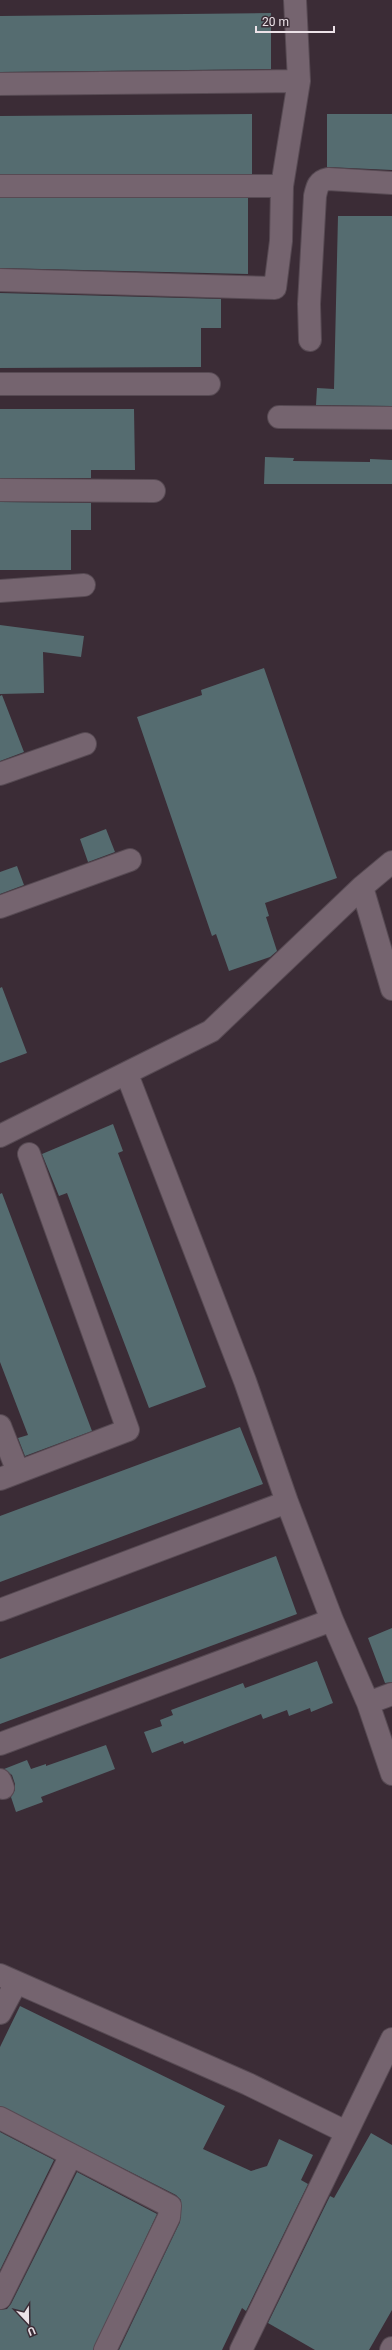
<svg xmlns="http://www.w3.org/2000/svg" width="392" height="2350" font-family="Roboto,sans-serif">
	<style>
		.building { fill: #556c70 }
		.lines { fill: none; stroke-linecap: round; stroke-linejoin: round }
		.minor-casing { stroke: #574a53; stroke-width: 24 }
		.minor { stroke: #75646f; stroke-width: 22 }
	</style>
	<rect width="100%" height="100%" fill="#3b2c36"/>
	<path class="building" d="M 271,13 L 271,69 L 0,72 L 0,16 Z
		M 252,114 L 252,174 L 0,174 L 0,116 Z
		M 327,114 L 392,114 L 392,170 L 327,167 Z
		M 0,198 L 248,198 L 248,274 L 0,268 Z
		M 338,216 L 392,216 L 392,406 L 316,405 L 317,388 L 334,389 Z
		M 0,293 L 221,299 L 221,328 L 201,328 L 201,367 L 0,368 Z
		M 0,409 L 134,409 L 135,470 L 91,470 L 91,478 L 0,478 Z
		M 265,457 L 294,458 L 293,461 L 370,462 L 370,459 L 392,460 L 392,484 L 264,484 Z
		M 0,502 L 91,503 L 91,530 L 71,530 L 71,570 L 0,570 Z
		M 0,625 L 84,636 L 81,657 L 43,652 L 44,693 L 0,694 Z
		M 264,668 L 337,878 L 265,903 L 269,916 L 266,917 L 277,951 L 270,957 L 229,971 L 216,934 L 212,936 L 137,717 L 202,695 L 201,690 Z
		M 2,695 L 24,752 L 0,761 L 0,696 Z
		M 106,829 L 115,852 L 88,862 L 80,839 Z
		M 17,866 L 24,885 L 0,894 L 0,872 Z
		M 2,987 L 27,1053 L 0,1063 L 0,988 Z
		M 113,1124 L 123,1151 L 118,1153 L 206,1387 L 149,1408 L 67,1193 L 59,1196 L 42,1154 Z
		M 2,1193 L 92,1431 L 25,1456 L 18,1438 L 28,1435 L 0,1362 L 0,1194 Z
		M 240,1427 L 263,1484 L 0,1582 L 0,1516 Z
		M 276,1556 L 297,1614 L 0,1724 L 0,1659 Z
		M 392,1628 L 392,1682 L 385,1683 L 368,1638 Z
		M 317,1661 L 333,1703 L 311,1712 L 310,1708 L 289,1716 L 287,1710 L 263,1719 L 261,1714 L 184,1744 L 183,1741 L 152,1753 L 144,1732 L 162,1726 L 160,1720 L 173,1715 L 171,1710 L 243,1683 L 245,1688 Z
		M 106,1745 L 115,1769 L 41,1797 L 43,1802 L 16,1812 L 11,1797 L 15,1790 L 15,1784 L 12,1775 L 4,1769 L 27,1760 L 31,1769 L 46,1764 L 46,1766 Z
		M 20,2006 L 225,2106 L 203,2149 L 251,2171 L 267,2166 L 279,2139 L 313,2155 L 301,2180 L 308,2184 L 246,2311 L 242,2308 L 222,2350 L 119,2350 L 180,2222 L 181,2200 L 176,2195 L 0,2106 L 0,2047 Z
		M 0,2132 L 54,2160 L 0,2270 Z
		M 371,2133 L 392,2145 L 392,2310 L 369,2350 L 315,2350 L 268,2323 L 330,2196 L 334,2198 Z
		M 77,2172 L 157,2214 L 93,2350 L 0,2350 L 0,2310 L 7,2309 L 11,2304 Z"/>
	<g class="lines">
		<defs>
			<path id="minor" d="M 0,84 L 299,81
				M 0,186 L 282,186
				M 0,280 L 275,288 L 281,241 L 282,186 L 299,81 L 295,0
				M 310,340 L 309,304 L 315,196 C 317,187 318,181 328,179 L 392,183
				M 0,384 L 209,384
				M 279,417 L 392,418
				M 0,490 L 154,491
				M 0,591 L 84,585
				M 0,774 L 85,744
				M 362,887 L 392,989
				M 0,907 L 130,860
				M 130,1082 L 245,1381 L 287,1502 L 332,1620 L 368,1703 L 392,1774
				M 0,1136 L 211,1031 L 362,887 L 392,862
				M 0,1426 L 18,1472
				M 0,1479 L 128,1430 L 29,1154
				M 0,1610 L 287,1502
				M 368,1703 L 392,1694
				M 0,1744 L 332,1620
				M 0,1780 L 3,1788
				M 0,1975 L 248,2084 L 346,2132
				M 0,2013 L 16,1983
				M 0,2118 L 170,2206 L 169,2217 L 105,2350
				M 0,2298 L 71,2155
				M 241,2350 L 392,2039
				M 391,2350 L 392,2348"/>
		</defs>
		<use href="#minor" class="minor-casing"/>
		<use href="#minor" class="minor"/>
	</g>
	<g transform="translate(28 2322) rotate(158)" stroke="#3b2c36" stroke-width="3" paint-order="stroke">
	<path d="M0-3L7 15L0 10L-7 15Z" fill="#ece2e8"/>
	<text y="-6" font-size="11" font-weight="bold" text-anchor="middle" fill="#ece2e8">U</text>
	</g>
	<path d="M256 26v6h78v-6" fill="none" stroke="#ece2e8" stroke-width="2"/>
	<text x="262" y="26" font-size="12" fill="#ece2e8" stroke="#3b2c36" stroke-width="3" paint-order="stroke">20 m</text>
</svg>
